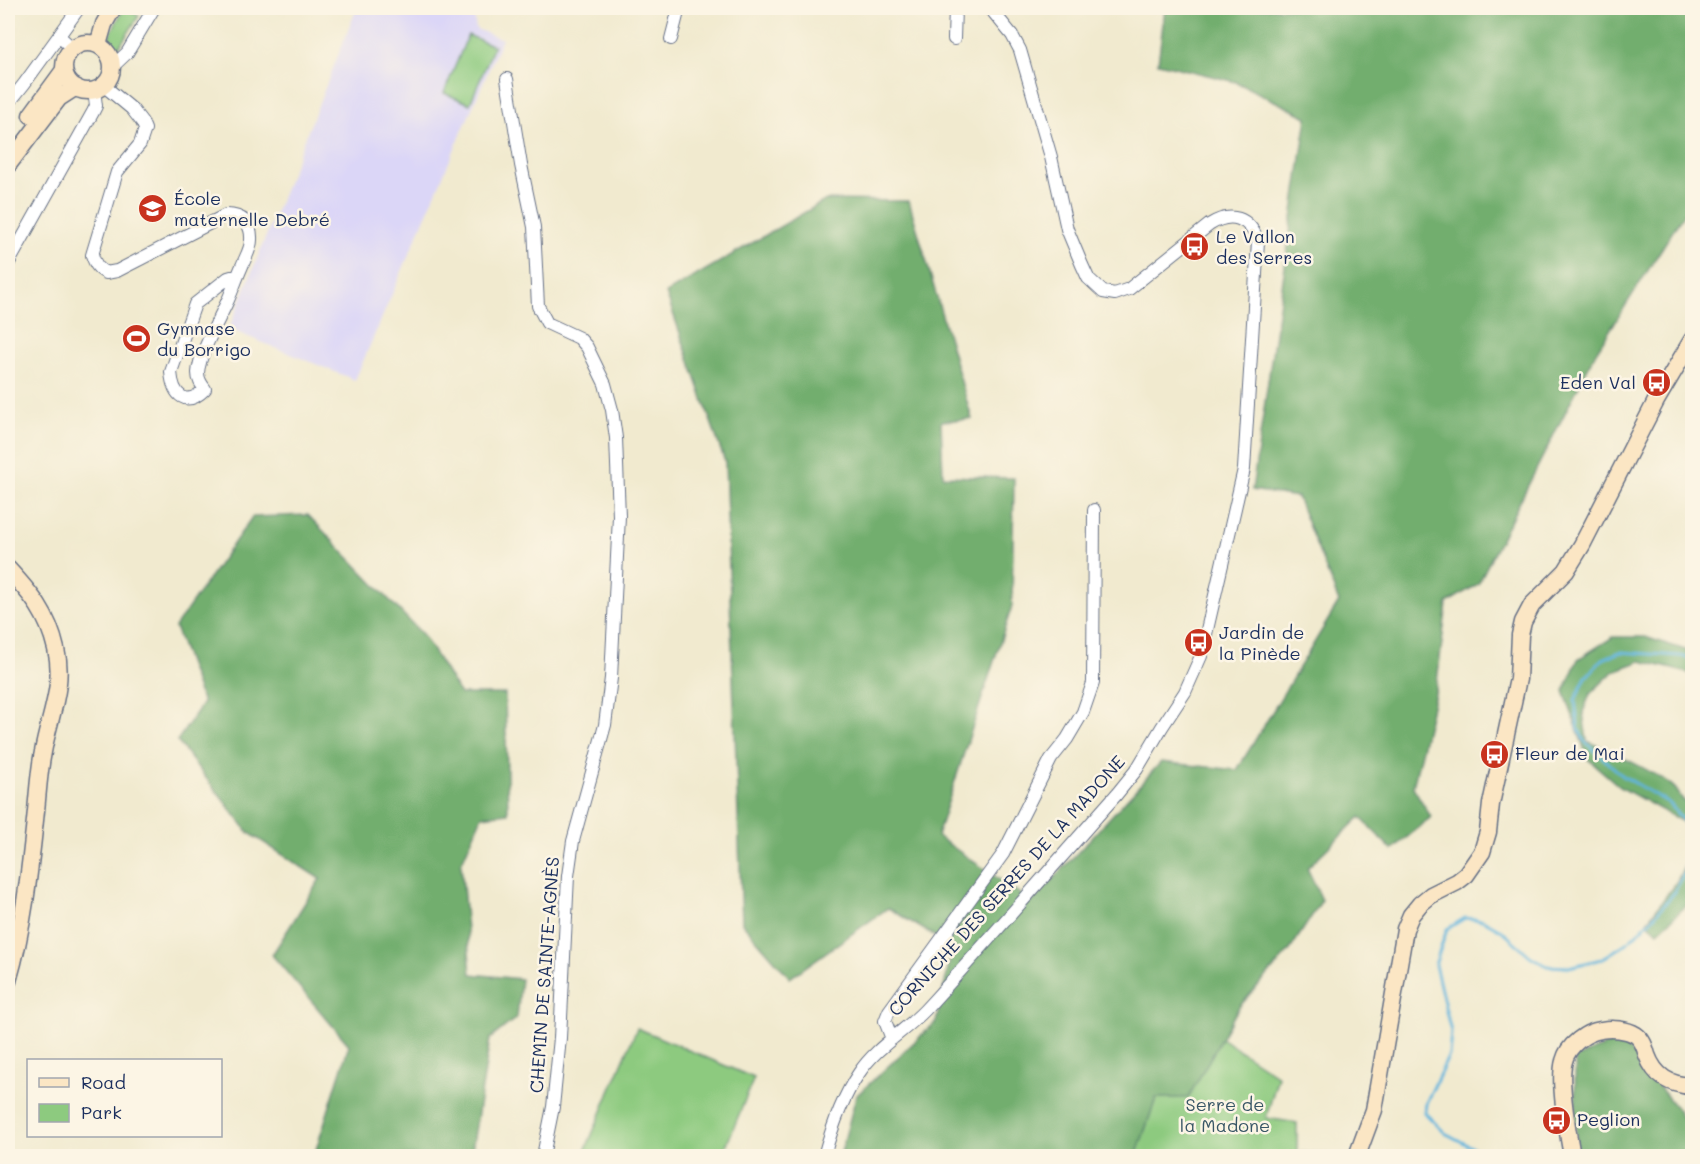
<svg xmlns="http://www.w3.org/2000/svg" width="1700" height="1164" font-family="Mali,sans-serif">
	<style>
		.built { fill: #dbd6f7 }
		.green { fill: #8dca7f; stroke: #547c6e; stroke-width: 1.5 }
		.forest { fill: #72ae6e; stroke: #466e66; stroke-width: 1.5 }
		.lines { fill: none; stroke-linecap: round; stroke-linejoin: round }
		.stream { stroke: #61b5dd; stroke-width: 3 }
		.street-casing { stroke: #667086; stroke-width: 14 }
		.secondary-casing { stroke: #667086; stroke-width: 19 }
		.street { stroke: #fff; stroke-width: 12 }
		.secondary { stroke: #fbe6c4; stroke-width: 16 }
		.labels { text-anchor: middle; stroke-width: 5; stroke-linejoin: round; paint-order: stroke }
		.poi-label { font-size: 18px; fill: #1b2f5e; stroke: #fcf5e5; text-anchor: start }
		.street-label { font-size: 18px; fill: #1b2f5e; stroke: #fcf5e5 }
		.park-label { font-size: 18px; fill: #385666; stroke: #fcf5e5 }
	</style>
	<rect width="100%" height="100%" fill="#fcf5e5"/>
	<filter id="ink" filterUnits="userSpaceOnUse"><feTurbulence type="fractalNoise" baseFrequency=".0167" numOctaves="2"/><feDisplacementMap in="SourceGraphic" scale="12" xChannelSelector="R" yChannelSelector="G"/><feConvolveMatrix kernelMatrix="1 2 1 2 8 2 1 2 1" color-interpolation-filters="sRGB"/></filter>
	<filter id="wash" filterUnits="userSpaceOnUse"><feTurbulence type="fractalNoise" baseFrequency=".008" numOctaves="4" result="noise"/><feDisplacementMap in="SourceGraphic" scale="24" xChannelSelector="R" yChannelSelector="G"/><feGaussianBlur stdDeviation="1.35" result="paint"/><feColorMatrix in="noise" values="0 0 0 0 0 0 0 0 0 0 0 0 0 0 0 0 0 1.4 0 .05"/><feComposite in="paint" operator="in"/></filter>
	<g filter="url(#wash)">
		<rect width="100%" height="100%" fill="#f1eacf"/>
		<path class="built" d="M 357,8 L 473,8 L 476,29 L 502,39 L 355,380 L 229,329 Z"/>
		<path class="green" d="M 124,8 L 139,16 L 115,53 L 106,42 Z
			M 468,35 L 494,46 L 470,104 L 444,93 Z
			M 637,1028 L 754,1078 L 722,1156 L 583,1156 Z
			M 1221,1038 L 1278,1076 L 1266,1118 L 1297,1123 L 1297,1152 L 1351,1156 L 1136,1156 L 1156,1098 L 1188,1097 Z"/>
		<path class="forest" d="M 1165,8 L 1692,8 L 1692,201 L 1596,352 L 1478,584 L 1447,603 L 1436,689 L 1413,787 L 1431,817 L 1392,850 L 1360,817 L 1307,868 L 1322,900 L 1290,950 L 1239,1007 L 1188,1098 L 1156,1098 L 1136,1156 L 840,1156 L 856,1096 L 936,1022 L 953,947 L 888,908 L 790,978 L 742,923 L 725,462 L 666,293 L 826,200 L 909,201 L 972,419 L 941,421 L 943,476 L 1014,478 L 1012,606 L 937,836 L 1032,902 L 1161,762 L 1237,770 L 1339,602 L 1297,497 L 1252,490 L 1307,117 L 1236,82 L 1158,63 Z
			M 308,515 L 423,635 L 460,694 L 505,694 L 508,813 L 482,816 L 461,864 L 471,974 L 521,979 L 517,1017 L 490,1039 L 471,1156 L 314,1156 L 349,1045 L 272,955 L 320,879 L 249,833 L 177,741 L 203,703 L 175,627 L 252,517 Z
			M 1613,637 L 1645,637 L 1692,652 L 1692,674 L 1641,661 L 1614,671 L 1590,694 L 1583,712 L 1587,741 C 1615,754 1645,767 1670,784 C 1681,791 1678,800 1692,807 L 1692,907 L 1689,903 L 1658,932 L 1647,922 L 1677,881 L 1688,859 L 1683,822 L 1620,787 L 1588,759 L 1564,691 L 1578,659 Z
			M 1621,1039 L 1677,1109 L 1692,1134 L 1692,1150 L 1688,1156 L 1562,1156 L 1576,1146 L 1575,1058 Z"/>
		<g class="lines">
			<path class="stream" d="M 1489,1156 L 1445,1133 L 1425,1113 L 1426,1103 L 1449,1055 L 1451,1032 L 1435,965 L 1447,929 L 1465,918 L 1483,920 L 1501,930 L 1530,956 L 1547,966 L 1569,967 L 1602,959 L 1628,942 L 1652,919 L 1673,894 L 1685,872 L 1686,850 L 1685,823 L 1669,803 L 1623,776 L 1584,741 L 1578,727 L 1575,700 L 1586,677 L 1603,659 L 1620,652 L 1680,656 L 1692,658"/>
		</g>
	</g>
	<g filter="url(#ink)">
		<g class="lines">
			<defs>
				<path id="street" d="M 59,36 L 72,48
					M 671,39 L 679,8
					M 954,39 L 955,8
					M 111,68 L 127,53 L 154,8
					M 507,79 L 521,165 L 534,227 L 538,306 L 547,323 L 579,338 L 587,347 L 605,384 L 612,410 L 616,438 L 619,516 L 611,678 L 605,725 L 573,841 L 568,876 L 560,1038 L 553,1107 L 543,1156
					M 103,85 L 132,109 L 142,122 L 145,129 L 140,144 L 117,172 L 92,255 C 95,264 98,269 106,273 L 117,271 L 226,215 C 242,215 252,223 251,240 C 251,249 245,258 242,266 C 237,277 233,289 228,300 C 220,318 199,354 198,373 C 198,380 201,384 205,389 C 186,408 173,396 171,372 L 195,304 L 228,278 L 238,275
					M 8,104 L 24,84 L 79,8
					M 8,264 L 93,112 L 96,106 L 94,89
					M 892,1039 L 885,1021 L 889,1011 L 1003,854 L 1051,759 L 1067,739 L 1083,712 L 1093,683 L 1094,510
					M 824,1156 C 832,1127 842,1098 859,1073 C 876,1047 904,1032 925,1010 C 990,939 1053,866 1116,795 L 1137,769 L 1162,727 L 1185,692 L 1201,656 L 1244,469 L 1258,241 C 1249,217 1231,211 1209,225 L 1129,289 L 1115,294 L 1103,292 L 1088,278 L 1082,265 L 1067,229 L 1051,157 L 1020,50 L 1012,35 L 990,8"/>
				<path id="secondary" d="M64 67a24 24 0 1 1 48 0a24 24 0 1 1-48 0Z
					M 98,45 L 104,24 L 113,8
					M 31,115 L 64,70
					M 8,165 L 59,98 L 76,87
					M 8,569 C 32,595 48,614 56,649 C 65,685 49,717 43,752 C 39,771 38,791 36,811 C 30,867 24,927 8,981
					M 1357,1156 L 1374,1110 L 1405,929 L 1411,915 L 1420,904 L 1431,895 L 1457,882 L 1466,875 L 1482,852 L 1488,832 L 1491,804 L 1518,679 L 1520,635 L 1523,622 L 1532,605 L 1566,571 L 1582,545 L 1656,401 L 1692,340
					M 1572,1156 C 1568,1134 1558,1081 1564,1061 C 1568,1045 1586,1032 1601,1030 C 1612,1028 1626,1029 1636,1035 C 1643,1040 1645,1048 1647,1055 C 1655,1077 1670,1085 1692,1086"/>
			</defs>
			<use href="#street" class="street-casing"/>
			<use href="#secondary" class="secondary-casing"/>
			<use href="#street" class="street"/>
			<use href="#secondary" class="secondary"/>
		</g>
	</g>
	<defs>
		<symbol id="school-disc" viewBox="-11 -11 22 22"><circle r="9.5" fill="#c8321e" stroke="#fcf5e5"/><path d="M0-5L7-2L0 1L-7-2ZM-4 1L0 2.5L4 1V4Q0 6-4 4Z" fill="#fff"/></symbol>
		<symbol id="bus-disc" viewBox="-11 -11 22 22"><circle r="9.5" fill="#c8321e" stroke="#fcf5e5"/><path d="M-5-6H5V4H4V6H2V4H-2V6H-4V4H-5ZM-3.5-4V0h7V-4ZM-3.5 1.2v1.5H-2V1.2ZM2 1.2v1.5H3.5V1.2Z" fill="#fff"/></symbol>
		<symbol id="stadium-disc" viewBox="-11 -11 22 22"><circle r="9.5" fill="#c8321e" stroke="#fcf5e5"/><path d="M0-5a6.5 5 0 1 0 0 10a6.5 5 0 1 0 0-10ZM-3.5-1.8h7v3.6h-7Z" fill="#fff"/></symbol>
	</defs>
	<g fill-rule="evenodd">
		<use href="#school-disc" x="136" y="192" width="33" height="33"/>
		<use href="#bus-disc" x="1178" y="230" width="33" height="33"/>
		<use href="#stadium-disc" x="120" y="322" width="33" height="33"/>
		<use href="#bus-disc" x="1640" y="366" width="33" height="33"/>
		<use href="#bus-disc" x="1182" y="626" width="33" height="33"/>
		<use href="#bus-disc" x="1478" y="738" width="33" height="33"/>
		<use href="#bus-disc" x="1540" y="1104" width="33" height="33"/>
	</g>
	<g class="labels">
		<g class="poi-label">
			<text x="174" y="205">École<tspan x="174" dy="21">maternelle Debré</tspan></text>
			<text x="1216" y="243">Le Vallon<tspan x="1216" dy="21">des Serres</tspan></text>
			<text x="157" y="335">Gymnase<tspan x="157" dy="21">du Borrigo</tspan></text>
			<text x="1636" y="389" text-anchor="end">Eden Val</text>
			<text x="1219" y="639">Jardin de<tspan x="1219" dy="21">la Pinède</tspan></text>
			<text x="1515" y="760">Fleur de Mai</text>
			<text x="1577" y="1126">Peglion</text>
		</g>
		<g class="street-label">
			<text transform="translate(1007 886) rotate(-48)" y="6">CORNICHE DES SERRES DE LA MADONE</text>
			<text transform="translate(545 975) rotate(-86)" y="6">CHEMIN DE SAINTE-AGNÈS</text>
		</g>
		<g class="park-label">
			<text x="1225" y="1111">Serre de<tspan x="1225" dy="21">la Madone</tspan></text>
		</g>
	</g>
	<rect width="1700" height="1164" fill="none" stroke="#fcf5e5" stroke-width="30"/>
	<rect x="27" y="1059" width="195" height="78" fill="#fcf5e5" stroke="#a2a6af" stroke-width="1.5"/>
	<rect x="39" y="1078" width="30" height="9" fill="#fbe6c4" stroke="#a2a6af" stroke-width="1.5"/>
	<text x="81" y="1089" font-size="18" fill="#1b2f5e">Road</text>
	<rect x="39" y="1104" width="30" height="18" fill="#8dca7f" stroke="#a2a6af" stroke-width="1.5"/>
	<text x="81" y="1119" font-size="18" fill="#1b2f5e">Park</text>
</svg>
